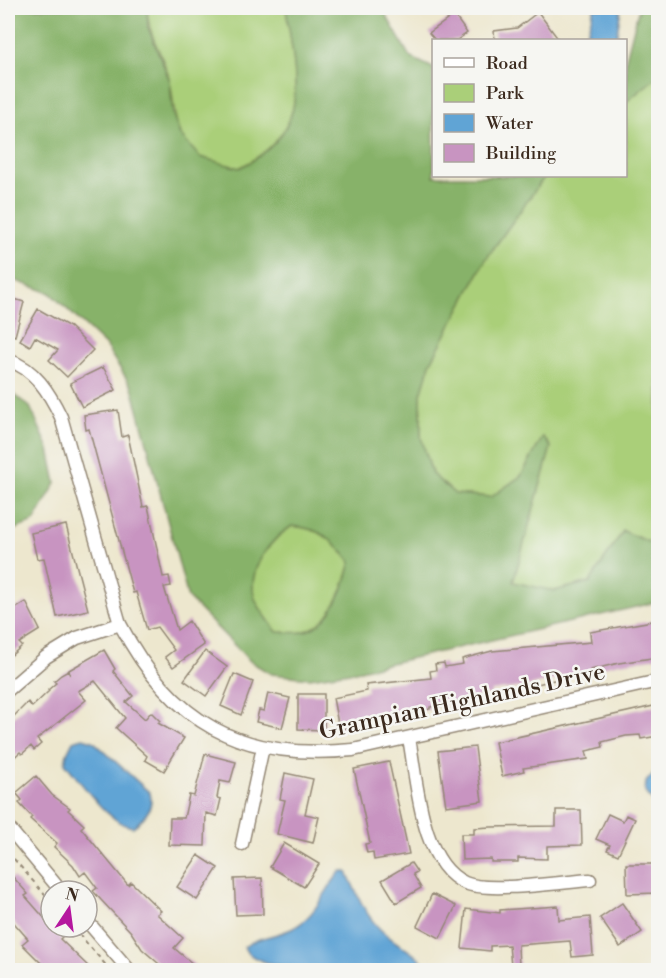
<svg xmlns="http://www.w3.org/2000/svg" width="666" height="978" font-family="'Libre Bodoni',serif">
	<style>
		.green { fill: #aacf79; stroke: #727c4c; stroke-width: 1.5 }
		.forest { fill: #87b269; stroke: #616e44; stroke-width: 1.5; fill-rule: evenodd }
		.water { fill: #60a4d5; stroke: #4e677a; stroke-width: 1.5 }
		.building { fill: #c894c1 }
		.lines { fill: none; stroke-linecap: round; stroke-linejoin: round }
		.minor-casing { stroke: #948876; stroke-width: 15 }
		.path { stroke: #948876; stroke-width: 2; stroke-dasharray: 4.5 4.5; stroke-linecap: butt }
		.minor { stroke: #fff; stroke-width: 12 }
		.labels { text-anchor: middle; stroke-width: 5; stroke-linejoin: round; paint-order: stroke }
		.street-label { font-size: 24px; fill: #3b2a1e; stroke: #f6f6f2 }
	</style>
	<rect width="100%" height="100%" fill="#f6f6f2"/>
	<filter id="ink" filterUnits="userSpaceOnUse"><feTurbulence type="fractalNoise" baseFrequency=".0167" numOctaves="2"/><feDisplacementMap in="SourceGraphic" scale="12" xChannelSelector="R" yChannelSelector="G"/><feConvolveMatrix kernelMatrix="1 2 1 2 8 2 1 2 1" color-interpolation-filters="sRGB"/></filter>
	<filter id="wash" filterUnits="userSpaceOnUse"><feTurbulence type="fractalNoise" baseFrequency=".008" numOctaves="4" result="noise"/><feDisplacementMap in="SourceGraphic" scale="24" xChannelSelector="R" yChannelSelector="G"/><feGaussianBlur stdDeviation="1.35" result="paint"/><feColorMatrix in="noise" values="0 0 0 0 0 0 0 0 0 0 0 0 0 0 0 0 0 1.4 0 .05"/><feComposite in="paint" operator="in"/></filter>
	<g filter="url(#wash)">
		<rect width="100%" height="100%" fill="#ede7ce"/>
		<path class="green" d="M 147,8 L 286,8 C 295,77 315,130 239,168 C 228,164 209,163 200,157 C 171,138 176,109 170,82 C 164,54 148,39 147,8 Z
			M 658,76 L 658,546 L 623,531 L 590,582 L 554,591 L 513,582 L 551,447 L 543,437 L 521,476 L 491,497 L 455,494 L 432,474 L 421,437 L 421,394 L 430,364 L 486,259 L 545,176 L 626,176 L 626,102 Z
			M 292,526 C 322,529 332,539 351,562 C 345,585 333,623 306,631 C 298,634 285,632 277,632 C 270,622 257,607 254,596 C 248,567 270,540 292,526 Z"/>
		<path class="forest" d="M 8,8 L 147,8 L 148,27 L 170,81 L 173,114 L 180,135 L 200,157 L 239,168 C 315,131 295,76 286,8 L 382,8 L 410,57 L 433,68 L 434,176 L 545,176 L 486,259 L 430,364 L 421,394 L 421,437 L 432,474 L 455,494 L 491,497 L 521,476 L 543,437 L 551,447 L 513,582 L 554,591 L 590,582 L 623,531 L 658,546 L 658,602 L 356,671 L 310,678 L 271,674 L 251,662 L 188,598 L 132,387 L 105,345 L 50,293 L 8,278 ZM 292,526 C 320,528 334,540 351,562 C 345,586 332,623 306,631 C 298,634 285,632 277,632 C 270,622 257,607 254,596 C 248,567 270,540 292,526 Z
			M 639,8 L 658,8 L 658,76 L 626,102 L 626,58 Z
			M 8,390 L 30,407 L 49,449 L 56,483 L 34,522 L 8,532 Z"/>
		<path class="water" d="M 594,8 L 621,8 L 616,40 L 585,40 Z
			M 83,738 L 93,741 L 150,793 C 154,808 145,818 133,827 C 108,824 82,783 65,763 L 67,753 L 73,741 Z
			M 658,768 L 658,809 L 645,791 L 646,782 Z
			M 341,871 L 347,872 C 356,892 365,915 381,930 C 395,944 415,952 427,966 L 424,970 C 391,971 255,978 244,947 C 259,935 280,937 297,926 C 318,912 325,889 341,871 Z"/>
		<g id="blocks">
			<path class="building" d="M 538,12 L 559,40 L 495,40 L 494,31 L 517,28 Z
				M 454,15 L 467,33 L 457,40 L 435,40 L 429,33 Z
				M 8,297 L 24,302 L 15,336 L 8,334 Z
				M 38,309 L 70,327 L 93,350 L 67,377 L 49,360 L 58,350 L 35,337 L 30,346 L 20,340 Z
				M 103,367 L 116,390 L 82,407 L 70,383 Z
				M 118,410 L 122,437 L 128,435 L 143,507 L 148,506 L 163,577 L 169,576 L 171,586 L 164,587 L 177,630 L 189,621 L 204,645 L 173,667 L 165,657 L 174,650 L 157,627 L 147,630 L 136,592 L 133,593 L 89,429 L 86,430 L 84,415 Z
				M 66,525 L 88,610 L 57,617 L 44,558 L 37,559 L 31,533 Z
				M 26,602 L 40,630 L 19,643 L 22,646 L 8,658 L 8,613 Z
				M 658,620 L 658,657 L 619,663 L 590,670 L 590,673 L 557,677 L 558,679 L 525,687 L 491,691 L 491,694 L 430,707 L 430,709 L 339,729 L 333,698 L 367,691 L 366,685 L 431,678 L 430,671 L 436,670 L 435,664 L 444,663 L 445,667 L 463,664 L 462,659 L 492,651 L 591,642 L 590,632 Z
				M 104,650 L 115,669 L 113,671 L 133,696 L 126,702 L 145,719 L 151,712 L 160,721 L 158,723 L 184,738 L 164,771 L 145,760 L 147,756 L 116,728 L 125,718 L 95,681 L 78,691 L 86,700 L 37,739 L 41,744 L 34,750 L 31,746 L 22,754 L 20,752 L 8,763 L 8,722 L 28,702 L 32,707 L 49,691 L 48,690 L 56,683 L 54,681 L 61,675 L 68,671 L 70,675 L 69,670 Z
				M 205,651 L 227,667 L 206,696 L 184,680 Z
				M 234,674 L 253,682 L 241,715 L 221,706 Z
				M 268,693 L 290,698 L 282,728 L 256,722 L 259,710 L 264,711 Z
				M 298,694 L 324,694 L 324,730 L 298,729 Z
				M 658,705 L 658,736 L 641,739 L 640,735 L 626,736 L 602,742 L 603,747 L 586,751 L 588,759 L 523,768 L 524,771 L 502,776 L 495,742 Z
				M 475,747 L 482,801 L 446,806 L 438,751 Z
				M 205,754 L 236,762 L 230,783 L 220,781 L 217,798 L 221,799 L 217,816 L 206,813 L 205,846 L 169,845 L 170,818 L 184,818 L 189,795 L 194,796 Z
				M 389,762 L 409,854 L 374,860 L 373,852 L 367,853 L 365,844 L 370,843 L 354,769 Z
				M 285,773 L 313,779 L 305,814 L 319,817 L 313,843 L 277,834 L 285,800 L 280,799 Z
				M 36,776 L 52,795 L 70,808 L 68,810 L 84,825 L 81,828 L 128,885 L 131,882 L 161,911 L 157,914 L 183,938 L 174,948 L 200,970 L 166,970 L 142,949 L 131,932 L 101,900 L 93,891 L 97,888 L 85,872 L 80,876 L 73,865 L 54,847 L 57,843 L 30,819 L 32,817 L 19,803 L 22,800 L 16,793 Z
				M 556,810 L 581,810 L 582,845 L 547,846 L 547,859 L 518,858 L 518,862 L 491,862 L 491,859 L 462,860 L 461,834 L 474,834 L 474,828 L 491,827 L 556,826 Z
				M 608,814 L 623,821 L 626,815 L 635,819 L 618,855 L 607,850 L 610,845 L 596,839 Z
				M 284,843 L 319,864 L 304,887 L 270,867 Z
				M 198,855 L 218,868 L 197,900 L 177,887 Z
				M 411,863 L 417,872 L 413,874 L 421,888 L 396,903 L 382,880 Z
				M 626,864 L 658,864 L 658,893 L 627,894 Z
				M 13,877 L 28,894 L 25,896 L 47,921 L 51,922 L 51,927 L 55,927 L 63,936 L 60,939 L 92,970 L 35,970 L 42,964 L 22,944 L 28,939 L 8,916 L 8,882 Z
				M 262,878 L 263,914 L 236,915 L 234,879 Z
				M 432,894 L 456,906 L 440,938 L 417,926 Z
				M 622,903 L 642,932 L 620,947 L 600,918 Z
				M 558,906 L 559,920 L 590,917 L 593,955 L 572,957 L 570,941 L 518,945 L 519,966 L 511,966 L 509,945 L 490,946 L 490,951 L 462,948 L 466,909 L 500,913 L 500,910 Z"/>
		</g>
	</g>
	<g filter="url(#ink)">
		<use href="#blocks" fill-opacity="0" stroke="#948876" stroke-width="1.5"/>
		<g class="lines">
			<defs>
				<path id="minor" d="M 8,360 C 35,369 49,392 61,417 L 120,624 C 172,724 241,761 353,750 L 658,681
					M 8,690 L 46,657 L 77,638 L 120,624
					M 409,738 C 417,780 420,863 465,883 C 488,893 562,882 590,880
					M 8,827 L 61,891
					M 242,844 L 263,747
					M 87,921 L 129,970"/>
			</defs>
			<use href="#minor" class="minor-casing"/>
			<path class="path" d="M 8,809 L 12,816
				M 8,852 L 51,902
				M 87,904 L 93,912
				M 73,927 L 110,970"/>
			<use href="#minor" class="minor"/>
		</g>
	</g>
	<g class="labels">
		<g class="street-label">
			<text transform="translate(462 701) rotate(-12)" y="8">Grampian Highlands Drive</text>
		</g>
	</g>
	<rect width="666" height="978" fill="none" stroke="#f6f6f2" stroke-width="30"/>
	<rect x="432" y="39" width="195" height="138" fill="#f6f6f2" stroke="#aba49d" stroke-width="1.5"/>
	<rect x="444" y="58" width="30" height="9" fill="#ffffff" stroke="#aba49d" stroke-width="1.5"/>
	<text x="486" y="69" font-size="18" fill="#3b2a1e">Road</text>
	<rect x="444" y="84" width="30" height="18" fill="#aacf79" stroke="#aba49d" stroke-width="1.5"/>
	<text x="486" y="99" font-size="18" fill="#3b2a1e">Park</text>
	<rect x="444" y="114" width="30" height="18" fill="#60a4d5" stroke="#aba49d" stroke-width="1.5"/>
	<text x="486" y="129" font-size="18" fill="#3b2a1e">Water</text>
	<rect x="444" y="144" width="30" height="18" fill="#c894c1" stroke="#aba49d" stroke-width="1.5"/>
	<text x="486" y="159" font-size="18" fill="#3b2a1e">Building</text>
	<g transform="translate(69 909) rotate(13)"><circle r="28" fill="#f6f6f2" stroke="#aba49d" stroke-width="1.5"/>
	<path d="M0-4.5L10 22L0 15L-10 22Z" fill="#b5179e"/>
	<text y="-9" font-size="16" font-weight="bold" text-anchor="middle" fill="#3b2a1e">N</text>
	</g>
</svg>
